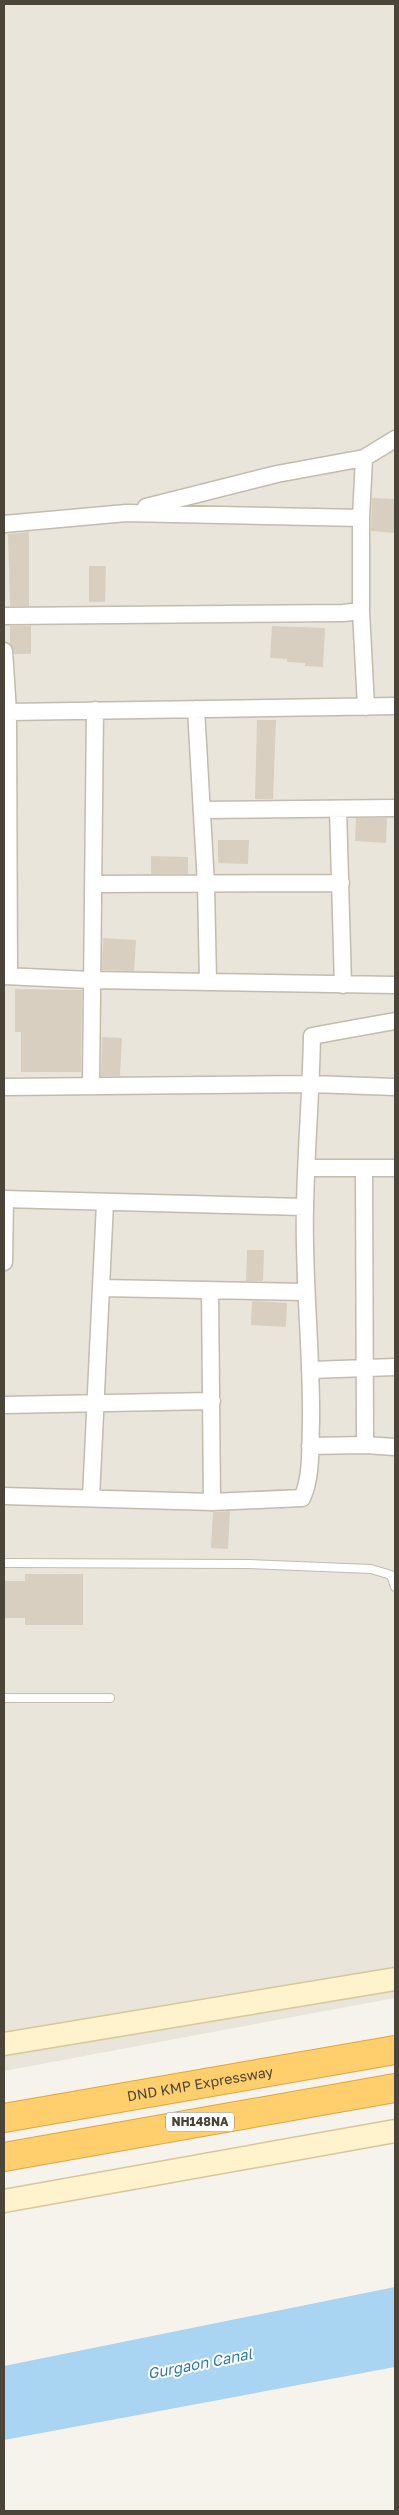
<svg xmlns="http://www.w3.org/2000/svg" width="399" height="2515" font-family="'Golos Text',sans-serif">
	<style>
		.residential { fill: #eae5da }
		.water { fill: #a9d4f2 }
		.building { fill: #d8cfc1 }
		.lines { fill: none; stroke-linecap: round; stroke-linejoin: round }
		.lane-casing { stroke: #c2bbae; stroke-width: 10 }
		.street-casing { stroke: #c2bbae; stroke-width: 19 }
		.secondary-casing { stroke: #d6c79b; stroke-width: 25 }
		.highway-casing { stroke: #e0a43c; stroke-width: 30 }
		.lane { stroke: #fff; stroke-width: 8 }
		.street { stroke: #fff; stroke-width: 16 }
		.secondary { stroke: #fff3cd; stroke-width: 22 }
		.highway { stroke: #ffcf6e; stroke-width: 28 }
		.labels { text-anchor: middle; stroke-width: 4; stroke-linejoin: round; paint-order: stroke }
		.shield { fill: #fff; stroke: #817c74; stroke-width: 1 }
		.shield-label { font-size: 12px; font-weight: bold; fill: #4b4439 }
		.street-label { font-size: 14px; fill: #4b4439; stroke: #fff }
		.water-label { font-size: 15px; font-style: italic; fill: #2e7ab2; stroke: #fff }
	</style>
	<rect width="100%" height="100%" fill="#f6f3ec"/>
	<path class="residential" d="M 4,4 L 395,4 L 395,1998 L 4,2071 Z"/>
	<path class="water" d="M 395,2287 L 395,2367 L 4,2440 L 4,2366 Z"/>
	<path class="building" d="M 372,498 L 395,499 L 395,533 L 371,531 Z
		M 29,532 L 29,606 L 10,606 L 8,534 Z
		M 89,566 L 106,566 L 105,602 L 89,602 Z
		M 10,626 L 31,626 L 31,654 L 14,654 L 10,643 Z
		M 272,626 L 325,628 L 323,667 L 305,666 L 305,663 L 287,662 L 287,659 L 270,658 Z
		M 257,720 L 276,720 L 273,799 L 255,799 Z
		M 356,818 L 387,818 L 386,843 L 355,841 Z
		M 218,840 L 249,840 L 248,864 L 218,863 Z
		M 151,856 L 188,857 L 188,874 L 151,874 Z
		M 103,938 L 136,940 L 134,971 L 102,970 Z
		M 15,989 L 82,990 L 81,1072 L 21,1072 L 21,1032 L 15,1032 Z
		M 102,1037 L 122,1038 L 120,1076 L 101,1076 Z
		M 247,1250 L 264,1250 L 263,1281 L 246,1281 Z
		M 252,1301 L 287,1303 L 286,1327 L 251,1325 Z
		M 230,1511 L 228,1549 L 211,1548 L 213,1512 Z
		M 25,1574 L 83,1574 L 83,1625 L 25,1625 L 25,1618 L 4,1618 L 4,1581 L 25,1581 Z"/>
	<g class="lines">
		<defs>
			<path id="lane" d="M 4,1563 L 248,1564 L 371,1569 L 391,1575 L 395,1587
				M 4,1698 L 110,1698"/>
			<path id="street" d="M 146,507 L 277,474 L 364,458 L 395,439
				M 4,524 L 126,513 L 361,518
				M 361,611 L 366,707
				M 4,616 L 343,613 L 361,611 L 361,518 L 364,458
				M 4,651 L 8,712 L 9,976
				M 196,709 L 206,884 L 208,982
				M 8,712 L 395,706
				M 338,809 L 343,985
				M 203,810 L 395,808
				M 95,884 L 341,883
				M 4,976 L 91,980 L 395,985
				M 91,1086 L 95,710
				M 4,1087 L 311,1084 L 395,1087
				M 307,1168 L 395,1168
				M 364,1168 L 365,1445
				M 4,1199 L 305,1207
				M 4,1262 L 5,1199
				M 102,1288 L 306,1292
				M 210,1290 L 212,1502
				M 311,1370 L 395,1367
				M 4,1405 L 212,1401
				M 310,1446 L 365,1445 L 395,1447
				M 4,1496 L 212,1502 L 302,1498 C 312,1477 310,1447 311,1423 C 312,1351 303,1279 305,1207 C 306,1150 311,1093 312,1036 L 395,1021
				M 91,1498 L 105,1203"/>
			<path id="secondary" d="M 4,2044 L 395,1979
				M 4,2201 L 395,2131"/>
			<g id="highway">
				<path id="s1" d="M 4,2118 L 395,2050"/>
				<path d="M 4,2157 L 395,2088"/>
			</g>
		</defs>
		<use href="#lane" class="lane-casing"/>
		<use href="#street" class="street-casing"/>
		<use href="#secondary" class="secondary-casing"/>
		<use href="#highway" class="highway-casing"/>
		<use href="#lane" class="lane"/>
		<use href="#street" class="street"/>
		<use href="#secondary" class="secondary"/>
		<use href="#highway" class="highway"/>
	</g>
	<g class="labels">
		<rect class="shield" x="166" y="2112.5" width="68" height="19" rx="4"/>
		<g class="shield-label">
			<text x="200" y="2126">NH148NA</text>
		</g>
		<g class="street-label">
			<text dy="5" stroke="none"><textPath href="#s1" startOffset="199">DND KMP Expressway</textPath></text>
		</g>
		<g class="water-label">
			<text transform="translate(200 2364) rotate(-11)" y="5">Gurgaon Canal</text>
		</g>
	</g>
	<rect width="399" height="2515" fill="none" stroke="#4b4439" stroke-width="10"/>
</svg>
